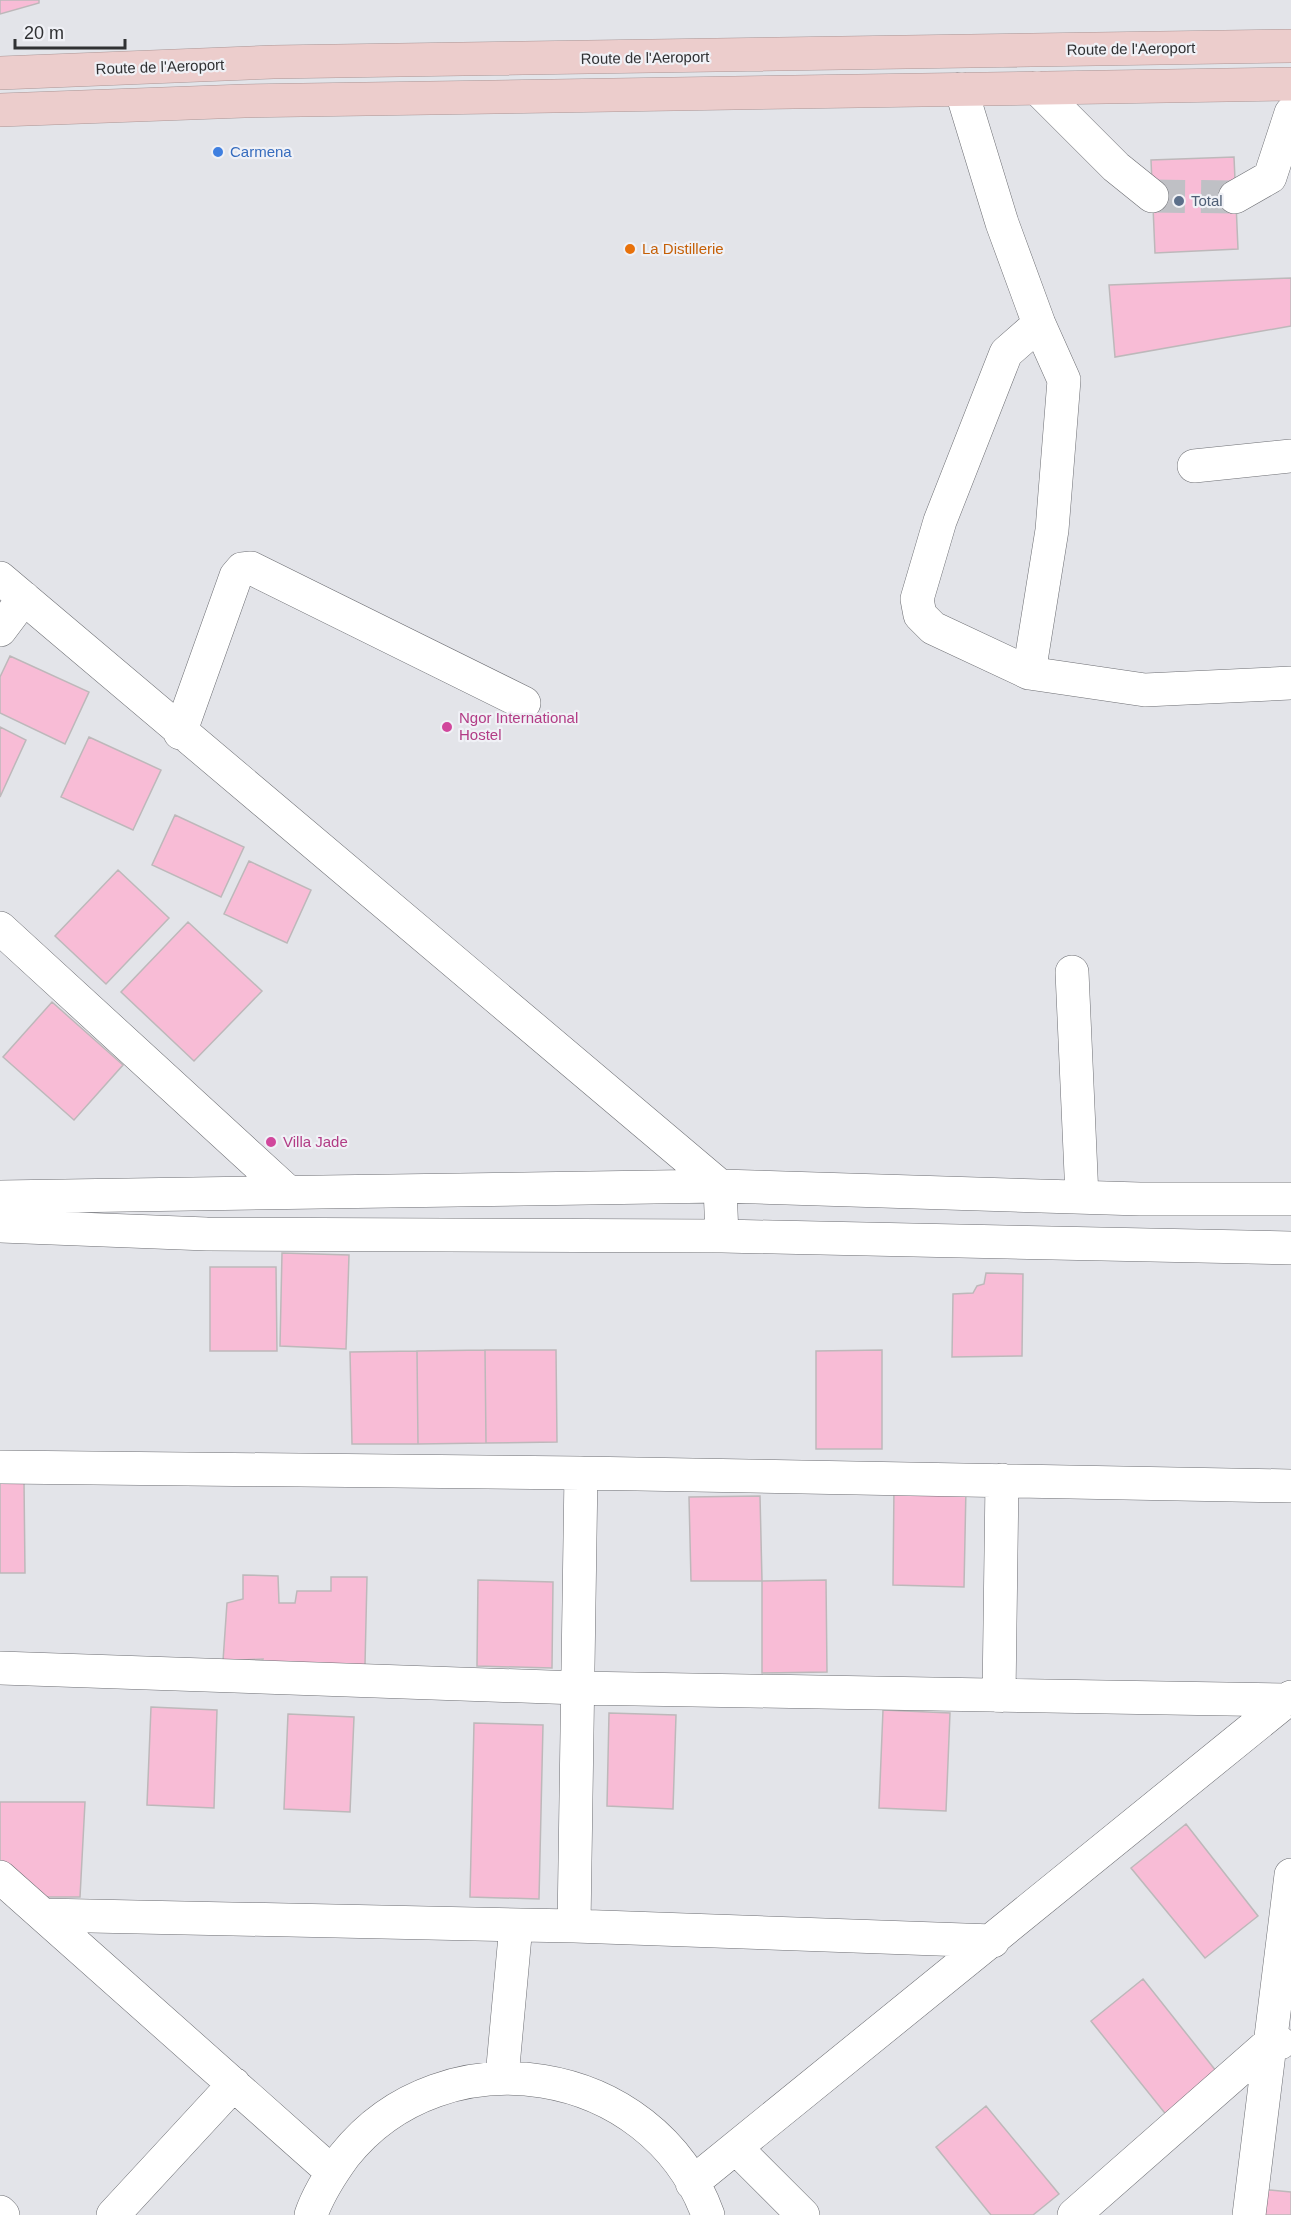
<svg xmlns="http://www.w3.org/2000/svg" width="1291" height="2215" font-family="Arial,sans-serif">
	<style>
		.building { fill: #f8bcd6; stroke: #bdb8ba; stroke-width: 1.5 }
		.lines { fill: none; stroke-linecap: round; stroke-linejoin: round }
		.minor-tunnel { stroke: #bfc0c5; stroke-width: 33; stroke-dasharray: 33 16; stroke-linecap: butt }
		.minor-casing { stroke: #6d6e73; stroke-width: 34 }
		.highway-casing { stroke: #aa9696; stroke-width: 34 }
		.minor { stroke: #fff; stroke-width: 33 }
		.highway { stroke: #eccdcc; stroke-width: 33 }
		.shop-dot { fill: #3f7fe0; stroke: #f0f1f6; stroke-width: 2 }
		.service-dot { fill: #5c6f8a; stroke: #f0f1f6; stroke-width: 2 }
		.food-dot { fill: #e8710a; stroke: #f0f1f6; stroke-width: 2 }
		.hotel-dot { fill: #d1479c; stroke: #f0f1f6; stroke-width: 2 }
		.labels { text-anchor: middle; stroke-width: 4.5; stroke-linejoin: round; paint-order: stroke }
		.street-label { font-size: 15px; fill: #303133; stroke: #f0f1f6 }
		.shop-label { font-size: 15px; fill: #366cbe; stroke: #f0f1f6; text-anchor: start }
		.service-label { font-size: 15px; fill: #4e5e75; stroke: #f0f1f6; text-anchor: start }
		.food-label { font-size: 15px; fill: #c56008; stroke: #f0f1f6; text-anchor: start }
		.hotel-label { font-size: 15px; fill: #b23c85; stroke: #f0f1f6; text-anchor: start }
	</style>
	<rect width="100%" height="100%" fill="#e3e4e9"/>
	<path class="building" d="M 0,0 L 39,0 L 39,3 L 0,14 Z
		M 1234,157 L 1238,249 L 1155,253 L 1151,160 Z
		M 1291,278 L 1291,326 L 1115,357 L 1109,285 Z
		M 10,656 L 89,692 L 65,744 L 0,713 L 0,677 Z
		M 0,727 L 26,740 L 0,797 Z
		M 89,737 L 161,770 L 133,830 L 61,797 Z
		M 175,815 L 244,847 L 221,897 L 152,865 Z
		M 249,861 L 311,890 L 287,943 L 224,914 Z
		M 118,870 L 169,918 L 106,984 L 55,936 Z
		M 188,922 L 262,991 L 194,1061 L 121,992 Z
		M 52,1002 L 123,1065 L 74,1120 L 3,1057 Z
		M 282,1253 L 349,1255 L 346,1349 L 280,1346 Z
		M 210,1267 L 276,1267 L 277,1351 L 210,1351 Z
		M 986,1273 L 1023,1274 L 1022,1356 L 952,1357 L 953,1294 L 973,1293 L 977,1286 L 984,1284 Z
		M 485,1350 L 486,1443 L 418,1444 L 417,1351 Z
		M 485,1350 L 556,1350 L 557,1442 L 486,1443 Z
		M 882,1350 L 882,1449 L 816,1449 L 816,1351 Z
		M 417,1351 L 418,1444 L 352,1444 L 350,1352 Z
		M 24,1480 L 25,1573 L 0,1573 L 0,1481 Z
		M 894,1485 L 966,1487 L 964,1587 L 893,1585 Z
		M 760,1496 L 762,1581 L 691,1581 L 689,1497 Z
		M 243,1575 L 278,1576 L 279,1603 L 295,1603 L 297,1591 L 331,1591 L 331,1577 L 367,1577 L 365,1665 L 261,1668 L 263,1659 L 223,1661 L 227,1603 L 243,1599 Z
		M 478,1580 L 553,1582 L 552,1668 L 477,1666 Z
		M 826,1580 L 827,1672 L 762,1673 L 762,1581 Z
		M 151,1707 L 217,1710 L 214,1808 L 147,1805 Z
		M 883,1710 L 950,1713 L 946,1811 L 879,1808 Z
		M 609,1713 L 676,1715 L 673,1809 L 607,1806 Z
		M 288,1714 L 354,1717 L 350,1812 L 284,1809 Z
		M 474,1723 L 543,1725 L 539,1899 L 470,1897 Z
		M 0,1802 L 85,1802 L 80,1897 L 45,1897 L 0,1864 Z
		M 1186,1824 L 1258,1916 L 1205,1958 L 1131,1868 Z
		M 1143,1979 L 1224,2081 L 1172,2122 L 1091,2021 Z
		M 986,2106 L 1059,2194 L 1033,2215 L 991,2215 L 936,2147 Z
		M 1259,2189 L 1291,2192 L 1291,2215 L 1257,2215 Z"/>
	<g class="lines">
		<path class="minor-tunnel" d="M 1152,196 L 1235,197"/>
		<defs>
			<path id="minor" d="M 1037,88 L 1116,167 L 1152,196
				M 961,89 L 1002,223 L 1039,324 L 1064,380 L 1052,530 L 1029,673
				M 1235,197 L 1270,177 L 1291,113
				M 1039,324 L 1006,353 L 940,521 L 917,599 L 920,615 L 933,628 L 1029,673 L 1145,690 L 1291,683
				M 1194,466 L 1291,456
				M 0,578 L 720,1186 L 722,1236
				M 0,630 L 24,598
				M 180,733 L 236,576 L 242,569 L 251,568 L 524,703
				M 0,928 L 287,1191
				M 1072,972 L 1082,1197
				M 0,1197 L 720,1186 L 1140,1199 L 1291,1199
				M 0,1226 L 207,1234 L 722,1236 L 1291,1248
				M 0,1467 L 581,1473 L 1291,1486
				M 0,1668 L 578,1688 L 1286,1700
				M 999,1696 L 1002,1480
				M 0,1877 L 332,2172
				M 43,1915 L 574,1926 L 993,1941
				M 574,1926 L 581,1473
				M 502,2077 L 516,1925
				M 736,2148 L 803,2215
				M 692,2183 L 1291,1697
				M 0,2212 L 3,2215
				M 113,2215 L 234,2084
				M 311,2215 C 318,2194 331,2174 344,2156 C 444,2030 653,2063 708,2215
				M 1074,2215 L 1271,2042 L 1280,2043
				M 1249,2215 L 1291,1875"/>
			<path id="highway" d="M 0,73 L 273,62 L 1291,46
				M 0,110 L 244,101 L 1291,84"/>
		</defs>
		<use href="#minor" class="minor-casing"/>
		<use href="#highway" class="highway-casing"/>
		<use href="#minor" class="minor"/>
		<use href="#highway" class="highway"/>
	</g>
	<circle class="shop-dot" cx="218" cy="152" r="6"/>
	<circle class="service-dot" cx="1179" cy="201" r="6"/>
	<circle class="food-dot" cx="630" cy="249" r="6"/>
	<g class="hotel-dot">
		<circle cx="447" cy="727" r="6"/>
		<circle cx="271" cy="1142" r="6"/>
	</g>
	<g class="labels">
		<g class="street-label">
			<text transform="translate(1131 49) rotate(-1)" y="5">Route de l'Aeroport</text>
			<text transform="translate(645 58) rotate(-1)" y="5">Route de l'Aeroport</text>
			<text transform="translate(160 67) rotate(-2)" y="5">Route de l'Aeroport</text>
		</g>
		<g class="shop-label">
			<text x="230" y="157">Carmena</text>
		</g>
		<g class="service-label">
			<text x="1191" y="206">Total</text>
		</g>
		<g class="food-label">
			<text x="642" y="254">La Distillerie</text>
		</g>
		<g class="hotel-label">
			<text x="459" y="723">Ngor International<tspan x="459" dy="17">Hostel</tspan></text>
			<text x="283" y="1147">Villa Jade</text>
		</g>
	</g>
	<path d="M15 39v9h110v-9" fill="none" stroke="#303133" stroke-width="3"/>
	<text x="24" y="39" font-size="18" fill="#303133" stroke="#f0f1f6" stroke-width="4.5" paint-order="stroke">20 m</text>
</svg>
